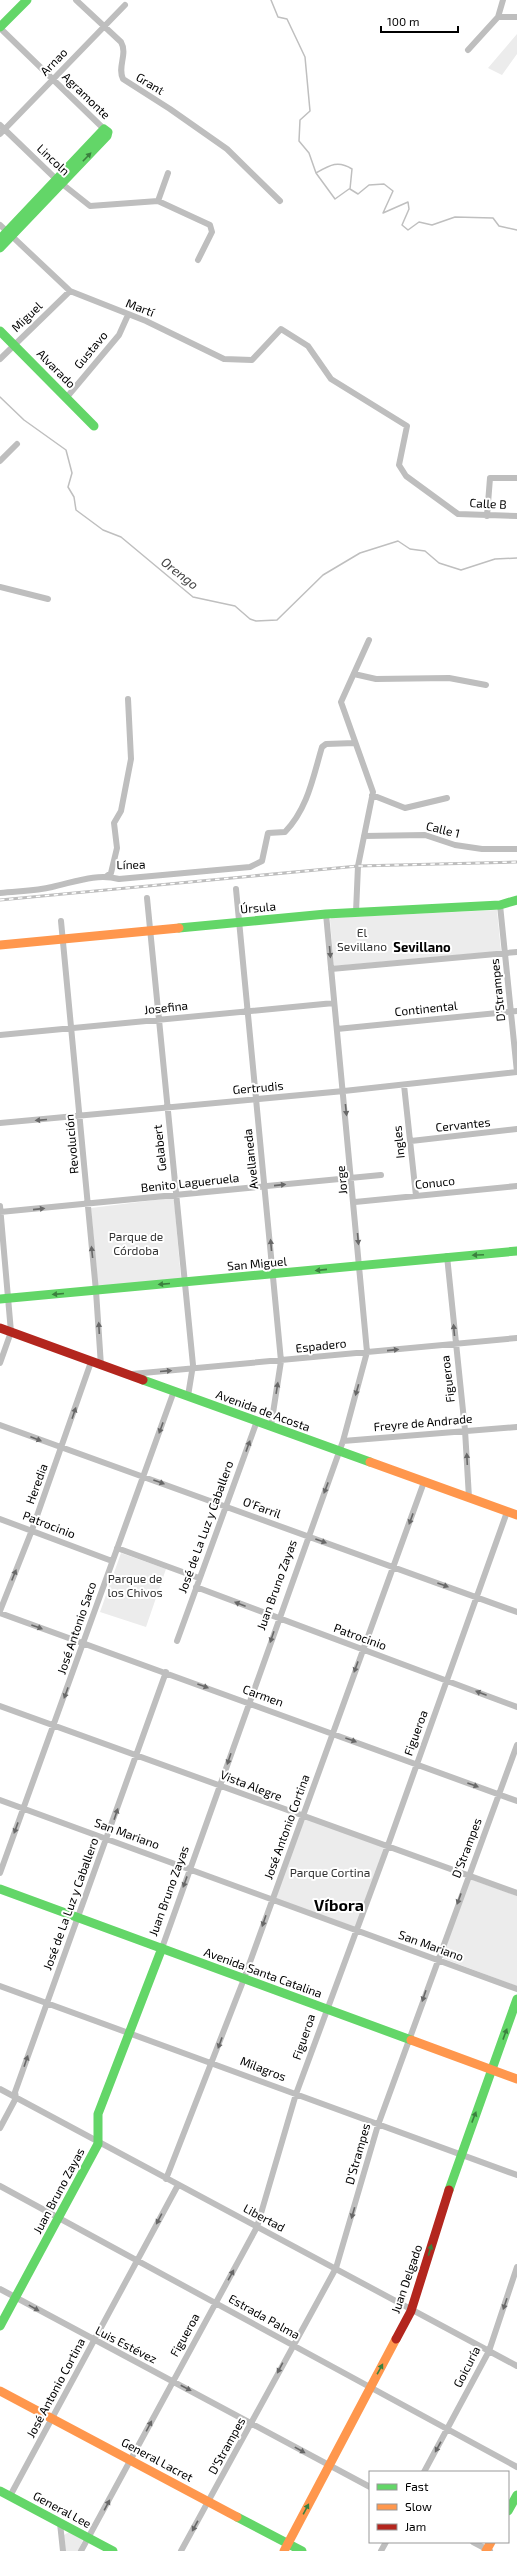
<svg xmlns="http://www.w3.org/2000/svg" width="517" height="2551" font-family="'Exo 2',sans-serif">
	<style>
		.green { fill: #ececec }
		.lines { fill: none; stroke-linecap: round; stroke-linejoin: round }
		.stream { stroke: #bfbfbf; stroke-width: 1.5 }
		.street { stroke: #bebebe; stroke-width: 6 }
		.fast { stroke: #63d668; stroke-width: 9 }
		.slow { stroke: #ff974d; stroke-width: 9 }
		.jam { stroke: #b3261e; stroke-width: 9 }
		.rail-casing { stroke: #bebebe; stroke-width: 3 }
		.rail { stroke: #fff; stroke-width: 1.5; stroke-dasharray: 4.5; stroke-linecap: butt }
		.oneway { fill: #3b803e }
		.oneway2 { fill: #686868 }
		.labels { text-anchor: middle; stroke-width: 4; stroke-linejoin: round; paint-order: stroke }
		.street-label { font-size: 12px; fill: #000; stroke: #fff }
		.park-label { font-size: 12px; fill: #333; stroke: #fff }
		.water-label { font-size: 13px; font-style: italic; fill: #444; stroke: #fff }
		.neighbourhood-label { font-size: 13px; font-weight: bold; fill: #000; stroke: #fff }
		.district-label { font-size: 16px; font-weight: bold; fill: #000; stroke: #fff }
	</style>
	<rect width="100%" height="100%" fill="#fff"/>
	<path class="green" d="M 517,34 L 517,54 L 502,75 L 488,68 Z
		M 497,910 L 501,951 L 334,966 L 330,920 L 331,918 Z
		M 171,1198 L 174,1200 L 181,1279 L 101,1288 L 98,1285 L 91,1208 Z
		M 121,1553 L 166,1569 L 146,1627 L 100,1612 Z
		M 303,1817 L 387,1848 L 356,1930 L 272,1899 Z
		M 470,1879 L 517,1896 L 517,1986 L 442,1958 Z
		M 69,2532 L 83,2540 L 78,2551 L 65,2551 L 64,2535 Z"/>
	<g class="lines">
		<path class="stream" d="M 271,0 L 278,17 L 287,19 L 305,57 L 310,111 L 300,120 L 299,141 L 309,153 L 316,173 L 335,199 L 349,189
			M 316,173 C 330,165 338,160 352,169 L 350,189 L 358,194 L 369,185 L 384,184 L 393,191 L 383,213 L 408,202 L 409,209 L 402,225 L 408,230 L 419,222 L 432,225 L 455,217 L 493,218 L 499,226 L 517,230
			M 0,397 L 24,420 L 66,450 L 72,473 L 68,487 L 74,497 L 76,510 L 103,530 L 121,537 L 193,597 L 235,606 L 250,619 L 256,621 L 277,620 L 323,575 L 360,553 L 398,541 L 410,549 L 425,551 L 439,563 L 461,570 L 495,559 L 517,558"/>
		<path class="street" d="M 76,0 L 121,42 C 128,54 117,67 123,79 L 170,109 L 227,149 L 280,201
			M 498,17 L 517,17
			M 0,28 L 104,129
			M 468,50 L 498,17 L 503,0
			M 0,125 L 56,179 L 90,206 L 158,201 L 210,225 L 212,232 L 198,260
			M 0,134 L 125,5
			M 158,201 L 168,173
			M 0,225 L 70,291 L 146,321 L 224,359 L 252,360 L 281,329 L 308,346 L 331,379 L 407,426 L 399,465 L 406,476 L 458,514 L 517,516
			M 0,359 L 70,291
			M 67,397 L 119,335 L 128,315
			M 0,461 L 17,444
			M 487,516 L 490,478 L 517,478
			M 0,587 L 48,599
			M 354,674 L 376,679 L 449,678 L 486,685
			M 372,795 L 405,808 L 447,798
			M 364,836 L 425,835 L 455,845 L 482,849 L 517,849
			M 107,876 L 111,873 L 117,848 L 114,823 L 121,811 L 131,759 L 128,699
			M 236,889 L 281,1361 L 271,1426
			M 0,893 C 17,891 36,891 52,887 C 75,882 96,873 119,879 L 250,867 L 262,861 L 268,833 L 285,832 C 308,808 313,777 322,747 L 326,744 L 355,743
			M 147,898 L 193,1365 L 188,1396
			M 500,905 L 517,1072
			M 356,912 L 358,866 L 373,792 L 341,702 L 369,640
			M 326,914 L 367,1352 L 343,1441
			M 61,921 L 96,1291 L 101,1366
			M 331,969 L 517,952
			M 337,1029 L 517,1011
			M 0,1035 L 334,1003
			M 404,1085 L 416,1196
			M 0,1123 L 344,1091 L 517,1072
			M 411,1141 L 517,1129
			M 355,1202 L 517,1186
			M 0,1206 L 11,1332 L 0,1363
			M 0,1212 L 381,1175
			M 447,1256 L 465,1430 L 469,1498
			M 132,1374 L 517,1338
			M 0,1425 L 517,1612
			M 0,1519 L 112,1561
			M 117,1548 L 199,1578
			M 196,1587 L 517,1707
			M 0,1611 L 32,1530 L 91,1362
			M 0,1613 L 517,1801
			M 177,1641 L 257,1421
			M 0,1706 L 517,1893
			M 0,1800 L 517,1989
			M 0,1873 L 174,1391
			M 162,1948 L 343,1441 L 517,1427
			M 0,1986 L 517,2175
			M 0,2089 L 517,2366
			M 0,2128 L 16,2098 L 15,2092 L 166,1672
			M 166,2179 L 242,1984 L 424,1482
			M 0,2186 L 517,2467
			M 0,2289 L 370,2487
			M 424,2472 L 489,2351 L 517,2267
			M 10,2496 L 178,2185
			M 60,2523 L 63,2551
			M 473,2542 L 490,2551
			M 81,2551 L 257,2227 L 296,2094 L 387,1848 L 507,1512
			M 181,2551 L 336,2268 L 378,2125 L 517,1745
			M 381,2551 L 386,2542"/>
		<path class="fast" d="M 0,27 L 27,0
			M 0,239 L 104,129 L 108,132 L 107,136 L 0,248
			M 0,331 L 94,426
			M 179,928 L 326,914 L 500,905 L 517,900
			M 0,1299 L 517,1251
			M 143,1380 L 370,1462
			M 0,1889 L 411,2040
			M 449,2190 L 517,1999
			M 0,2326 L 98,2144 L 98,2114 L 162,1948
			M 0,2491 L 113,2551
			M 508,2511 L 517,2495
			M 237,2517 L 302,2551"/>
		<path class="slow" d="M 0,945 L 179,928
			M 370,1462 L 517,1515
			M 411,2040 L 517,2079
			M 0,2391 L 237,2517
			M 284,2551 L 396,2339
			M 486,2551 L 491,2542"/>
		<path class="jam" d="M 0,1328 L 143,1380
			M 396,2339 L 411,2311 L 449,2190"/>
		<defs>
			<path id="rail" d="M 0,900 L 358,866 L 517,862"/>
		</defs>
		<use href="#rail" class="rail-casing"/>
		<use href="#rail" class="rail"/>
	</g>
	<defs><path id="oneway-solid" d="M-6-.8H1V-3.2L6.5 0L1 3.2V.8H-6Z"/></defs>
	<g class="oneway">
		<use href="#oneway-solid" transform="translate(87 157) rotate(-46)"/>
		<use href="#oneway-solid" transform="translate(478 1255) rotate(177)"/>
		<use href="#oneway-solid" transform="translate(321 1270) rotate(174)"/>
		<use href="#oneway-solid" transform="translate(164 1284) rotate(175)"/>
		<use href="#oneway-solid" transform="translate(58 1294) rotate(175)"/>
		<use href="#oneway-solid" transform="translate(505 2034) rotate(-70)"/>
		<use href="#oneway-solid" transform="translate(474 2117) rotate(-69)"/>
		<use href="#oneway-solid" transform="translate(430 2250) rotate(-74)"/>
		<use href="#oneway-solid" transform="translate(380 2369) rotate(-61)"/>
		<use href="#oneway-solid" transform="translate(306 2509) rotate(-62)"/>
	</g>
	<g class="oneway2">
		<use href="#oneway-solid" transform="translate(330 952) rotate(85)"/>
		<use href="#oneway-solid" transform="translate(346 1110) rotate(84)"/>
		<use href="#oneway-solid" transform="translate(41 1120) rotate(175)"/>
		<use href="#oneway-solid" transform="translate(280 1185) rotate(-6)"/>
		<use href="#oneway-solid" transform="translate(39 1209) rotate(-6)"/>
		<use href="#oneway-solid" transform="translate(358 1239) rotate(85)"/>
		<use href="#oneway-solid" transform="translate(271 1245) rotate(-95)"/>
		<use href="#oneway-solid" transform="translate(92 1252) rotate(-96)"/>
		<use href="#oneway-solid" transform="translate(99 1328) rotate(-93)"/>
		<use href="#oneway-solid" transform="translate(454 1330) rotate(-95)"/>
		<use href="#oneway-solid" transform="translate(393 1350) rotate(-6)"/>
		<use href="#oneway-solid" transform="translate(166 1371) rotate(-5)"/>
		<use href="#oneway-solid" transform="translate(277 1388) rotate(-81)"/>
		<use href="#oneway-solid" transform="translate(357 1390) rotate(106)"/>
		<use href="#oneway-solid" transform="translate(74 1413) rotate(-71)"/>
		<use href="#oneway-solid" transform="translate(161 1428) rotate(110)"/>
		<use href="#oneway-solid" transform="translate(36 1439) rotate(21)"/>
		<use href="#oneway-solid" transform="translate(248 1446) rotate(-70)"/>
		<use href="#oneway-solid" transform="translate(467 1459) rotate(-93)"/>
		<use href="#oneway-solid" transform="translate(159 1482) rotate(20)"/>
		<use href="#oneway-solid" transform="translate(326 1488) rotate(111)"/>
		<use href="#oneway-solid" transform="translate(411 1519) rotate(110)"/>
		<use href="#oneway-solid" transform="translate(321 1541) rotate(20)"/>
		<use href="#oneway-solid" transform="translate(14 1575) rotate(-68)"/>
		<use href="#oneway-solid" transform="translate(443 1585) rotate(20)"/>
		<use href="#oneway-solid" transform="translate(240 1604) rotate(-159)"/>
		<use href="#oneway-solid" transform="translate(37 1627) rotate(20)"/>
		<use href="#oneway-solid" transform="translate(272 1637) rotate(109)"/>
		<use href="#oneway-solid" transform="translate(356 1667) rotate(110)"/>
		<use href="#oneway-solid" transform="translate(203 1686) rotate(20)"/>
		<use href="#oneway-solid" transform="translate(66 1693) rotate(110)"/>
		<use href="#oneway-solid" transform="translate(481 1693) rotate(-159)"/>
		<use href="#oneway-solid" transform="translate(351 1740) rotate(20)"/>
		<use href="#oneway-solid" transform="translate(229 1759) rotate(109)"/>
		<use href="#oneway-solid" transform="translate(473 1785) rotate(20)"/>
		<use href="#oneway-solid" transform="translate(116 1814) rotate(-71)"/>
		<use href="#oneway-solid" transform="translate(16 1828) rotate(110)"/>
		<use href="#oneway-solid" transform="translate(185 1882) rotate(110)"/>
		<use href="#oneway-solid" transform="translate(459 1899) rotate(110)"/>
		<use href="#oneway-solid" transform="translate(264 1921) rotate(109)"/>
		<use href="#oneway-solid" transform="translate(424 1996) rotate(109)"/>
		<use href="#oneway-solid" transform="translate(220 2043) rotate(110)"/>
		<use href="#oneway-solid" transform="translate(26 2061) rotate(-71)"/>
		<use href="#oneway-solid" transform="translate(353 2213) rotate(106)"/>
		<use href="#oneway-solid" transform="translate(159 2219) rotate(118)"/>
		<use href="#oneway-solid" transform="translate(231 2275) rotate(-61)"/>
		<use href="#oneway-solid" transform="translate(505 2304) rotate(109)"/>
		<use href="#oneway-solid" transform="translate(34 2308) rotate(29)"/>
		<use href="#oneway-solid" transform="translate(280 2368) rotate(118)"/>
		<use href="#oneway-solid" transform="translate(186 2388) rotate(28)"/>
		<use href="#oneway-solid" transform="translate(149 2426) rotate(-62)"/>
		<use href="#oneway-solid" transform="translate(438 2447) rotate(119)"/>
		<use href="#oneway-solid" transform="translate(300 2450) rotate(29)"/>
		<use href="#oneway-solid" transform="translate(107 2505) rotate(-62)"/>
		<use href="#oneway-solid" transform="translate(195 2526) rotate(119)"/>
	</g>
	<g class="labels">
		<g class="street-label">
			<text transform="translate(54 62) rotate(-46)" y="4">Arnao</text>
			<text transform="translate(150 84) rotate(31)" y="4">Grant</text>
			<text transform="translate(86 96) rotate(44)" y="4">Agramonte</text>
			<text transform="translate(53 160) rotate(43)" y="4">Lincoln</text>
			<text transform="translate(140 308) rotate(21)" y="4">Martí</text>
			<text transform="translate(27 317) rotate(-44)" y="4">Miguel</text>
			<text transform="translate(91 350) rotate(-50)" y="4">Gustavo</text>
			<text transform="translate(56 369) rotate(45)" y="4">Alvarado</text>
			<text transform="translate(488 504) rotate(3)" y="4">Calle B</text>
			<text transform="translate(443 830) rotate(14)" y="4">Calle 1</text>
			<text transform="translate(131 865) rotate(-1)" y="4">Línea</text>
			<text transform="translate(258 908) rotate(-5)" y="4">Úrsula</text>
			<text transform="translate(498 990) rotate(-96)" y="4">D'Strampes</text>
			<text transform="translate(166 1008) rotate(-6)" y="4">Josefina</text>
			<text transform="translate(426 1009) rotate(-6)" y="4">Continental</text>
			<text transform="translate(258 1088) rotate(-5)" y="4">Gertrudis</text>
			<text transform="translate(463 1125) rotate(-6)" y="4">Cervantes</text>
			<text transform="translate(399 1142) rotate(-96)" y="4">Ingles</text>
			<text transform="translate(72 1144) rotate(-95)" y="4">Revolución</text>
			<text transform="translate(160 1148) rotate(-96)" y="4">Gelabert</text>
			<text transform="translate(251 1159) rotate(-96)" y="4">Avellaneda</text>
			<text transform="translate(342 1180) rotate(-95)" y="4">Jorge</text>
			<text transform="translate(190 1183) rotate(-6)" y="4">Benito Lagueruela</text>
			<text transform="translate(435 1183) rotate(-6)" y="4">Conuco</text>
			<text transform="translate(257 1264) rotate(-5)" y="4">San Miguel</text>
			<text transform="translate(321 1346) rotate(-6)" y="4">Espadero</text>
			<text transform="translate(448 1379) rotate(-97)" y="4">Figueroa</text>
			<text transform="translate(263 1411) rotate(20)" y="4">Avenida de Acosta</text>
			<text transform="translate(423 1423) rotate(-5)" y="4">Freyre de Andrade</text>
			<text transform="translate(37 1484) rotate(-70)" y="4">Heredia</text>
			<text transform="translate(262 1508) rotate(20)" y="4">O'Farril</text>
			<text transform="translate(49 1525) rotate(21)" y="4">Patrocinio</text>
			<text transform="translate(206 1527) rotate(-70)" y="4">José de La Luz y Caballero</text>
			<text transform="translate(277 1585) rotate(-70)" y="4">Juan Bruno Zayas</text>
			<text transform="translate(77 1628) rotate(-71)" y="4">José Antonio Saco</text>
			<text transform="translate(360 1637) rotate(20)" y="4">Patrocinio</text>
			<text transform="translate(263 1696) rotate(20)" y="4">Carmen</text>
			<text transform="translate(416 1733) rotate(-70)" y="4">Figueroa</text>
			<text transform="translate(251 1786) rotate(21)" y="4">Vista Alegre</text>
			<text transform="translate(287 1827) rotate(-70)" y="4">José Antonio Cortina</text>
			<text transform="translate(127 1834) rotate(20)" y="4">San Mariano</text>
			<text transform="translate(467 1848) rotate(-69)" y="4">D'Strampes</text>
			<text transform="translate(169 1891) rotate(-70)" y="4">Juan Bruno Zayas</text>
			<text transform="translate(71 1904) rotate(-70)" y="4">José de La Luz y Caballero</text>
			<text transform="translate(431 1946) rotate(20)" y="4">San Mariano</text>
			<text transform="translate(263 1973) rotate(20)" y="4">Avenida Santa Catalina</text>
			<text transform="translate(304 2037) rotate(-71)" y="4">Figueroa</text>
			<text transform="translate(263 2069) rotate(21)" y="4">Milagros</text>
			<text transform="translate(358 2154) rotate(-74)" y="4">D'Strampes</text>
			<text transform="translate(59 2191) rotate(-62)" y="4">Juan Bruno Zayas</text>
			<text transform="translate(264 2218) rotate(28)" y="4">Libertad</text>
			<text transform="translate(407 2279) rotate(-71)" y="4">Juan Delgado</text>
			<text transform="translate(264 2317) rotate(29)" y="4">Estrada Palma</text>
			<text transform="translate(185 2335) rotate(-61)" y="4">Figueroa</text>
			<text transform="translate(126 2345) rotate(27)" y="4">Luis Estévez</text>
			<text transform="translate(467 2367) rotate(-63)" y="4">Goicuría</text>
			<text transform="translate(56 2388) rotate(-62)" y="4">José Antonio Cortina</text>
			<text transform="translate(227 2446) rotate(-61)" y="4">D'Strampes</text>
			<text transform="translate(157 2460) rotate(28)" y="4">General Lacret</text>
			<text transform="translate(62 2510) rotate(28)" y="4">General Lee</text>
		</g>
		<g class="park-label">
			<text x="362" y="937">El<tspan x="362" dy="14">Sevillano</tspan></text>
			<text x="136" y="1241">Parque de<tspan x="136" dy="14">Córdoba</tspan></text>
			<text x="135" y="1583">Parque de<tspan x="135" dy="14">los Chivos</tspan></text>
			<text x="330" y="1877">Parque Cortina</text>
		</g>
		<g class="water-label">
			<text transform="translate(180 573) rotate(38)" y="5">Orengo</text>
		</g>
		<g class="neighbourhood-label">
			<text x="422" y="952">Sevillano</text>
		</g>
		<g class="district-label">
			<text x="339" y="1911">Víbora</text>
		</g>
	</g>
	<rect x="369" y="2471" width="140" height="72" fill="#ffffff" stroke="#999999"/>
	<rect x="377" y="2484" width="20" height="6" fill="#63d668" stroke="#999999"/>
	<text x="405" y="2491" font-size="12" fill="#000000">Fast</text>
	<rect x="377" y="2504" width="20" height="6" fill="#ff974d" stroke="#999999"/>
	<text x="405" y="2511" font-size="12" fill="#000000">Slow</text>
	<rect x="377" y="2524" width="20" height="6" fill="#b3261e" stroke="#999999"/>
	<text x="405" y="2531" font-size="12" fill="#000000">Jam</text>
	<path d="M381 26v6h77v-6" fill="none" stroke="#000000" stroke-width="2"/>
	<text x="387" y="26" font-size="12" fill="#000000" stroke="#ffffff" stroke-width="3" paint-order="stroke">100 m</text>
</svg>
